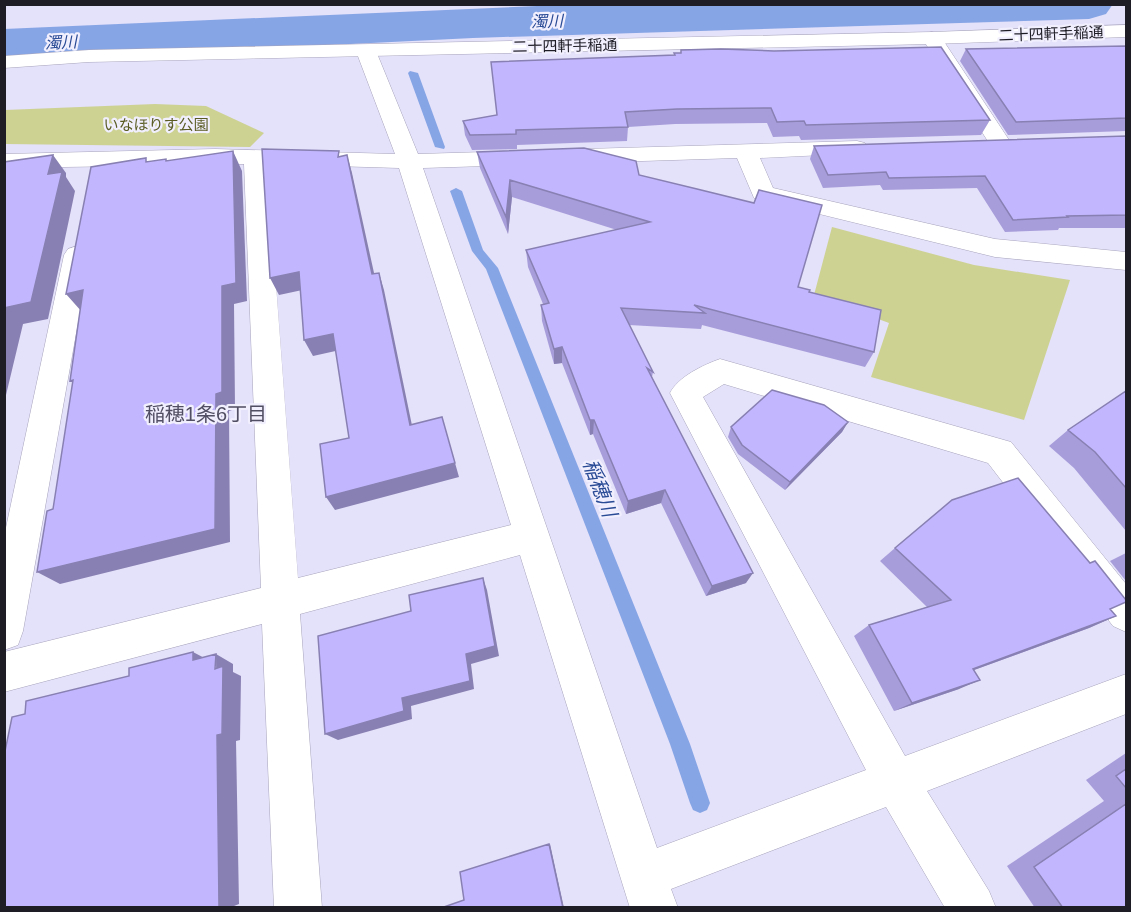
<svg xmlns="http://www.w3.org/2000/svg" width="1131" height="912" font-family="Arial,'Noto Sans JP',sans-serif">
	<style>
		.green { fill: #cdd293 }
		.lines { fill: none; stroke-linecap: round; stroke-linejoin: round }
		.stream { fill: #86a5e5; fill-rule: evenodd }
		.river { fill: #86a5e5; fill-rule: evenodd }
		.street-casing { stroke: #a7a4bc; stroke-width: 1 }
		.secondary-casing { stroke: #a7a4bc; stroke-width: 1 }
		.street { fill: #fff; fill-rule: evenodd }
		.secondary { fill: #fff; fill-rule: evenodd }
		.wall { fill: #a79dda }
		.shaded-wall { fill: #8880b2 }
		.building { fill: #c2b7fe; stroke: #8880b2; stroke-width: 1.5 }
		.labels { text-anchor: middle; stroke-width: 4.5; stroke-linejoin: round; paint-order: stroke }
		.far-street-label { font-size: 15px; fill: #1e1d26; stroke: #f1effe }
		.far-park-label { font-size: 15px; fill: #5a5c24; stroke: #f1effe }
		.far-water-label { font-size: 16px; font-style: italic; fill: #294a95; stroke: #f1effe }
		.neighbourhood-label { font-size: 20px; fill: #514e63; stroke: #f1effe }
		.water-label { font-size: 20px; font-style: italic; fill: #294a95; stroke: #f1effe }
	</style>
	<rect width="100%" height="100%" fill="#e4e1fa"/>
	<path class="green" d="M 155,104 L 206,106 L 264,133 L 250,147 L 5,144 L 5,110 Z
		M 832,227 L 974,265 L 1070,280 L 1024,420 L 871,377 L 889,323 L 814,295 Z"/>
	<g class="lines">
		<path class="stream" d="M 410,71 L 418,73 L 445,147 L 444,149 L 435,147 L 408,73 Z
			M 456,188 L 462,191 L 483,250 L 498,268 L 690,744 L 710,803 L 707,810 L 700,813 L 693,810 L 690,803 L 670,744 L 486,269 L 472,251 L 450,191 Z"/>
		<path class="river" d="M 583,4 L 1113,4 L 1106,14 L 1089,19 L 473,38 L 4,61 L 4,29 Z"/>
		<defs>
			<path id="street" d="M 932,32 L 939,34 L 1011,143 L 1008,148 L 1000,150 L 992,148 L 989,143 L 922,38 L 925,34 Z
				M 366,45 L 373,47 L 376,51 L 418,154 L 857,141 L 865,143 L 868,148 L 865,153 L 760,158 L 773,188 L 995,239 L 1126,252 L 1126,270 L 995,257 L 754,198 L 737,158 L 423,168 L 657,848 L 866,770 L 670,393 C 678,377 703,365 720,359 L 1011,442 L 1126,584 L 1126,632 L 1113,626 L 988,463 L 724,384 L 703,397 L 905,756 L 1126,674 L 1126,714 L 927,791 L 989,891 L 996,908 L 945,908 L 886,807 L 671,889 L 678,908 L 630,908 L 520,555 L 300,614 L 322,908 L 274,908 L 262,624 L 4,692 L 4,652 L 261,588 L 244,164 L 4,168 L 4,154 L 215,149 L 395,154 L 356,51 L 359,47 ZM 267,164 L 399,168 L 511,525 L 298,578 Z
				M 77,246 L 86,249 L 90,255 L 23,631 L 18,645 L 4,650 L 4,537 L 64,255 L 68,249 Z"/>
			<path id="secondary" d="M 1126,25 L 1126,37 L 932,44 L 89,62 L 4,68 L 4,56 L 89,50 L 932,32 Z"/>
		</defs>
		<use href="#street" class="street-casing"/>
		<use href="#secondary" class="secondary-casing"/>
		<use href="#street" class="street"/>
		<use href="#secondary" class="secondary"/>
	</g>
	<path class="wall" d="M 1126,46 L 1126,131 L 1008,135 L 960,61 L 966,49 Z
		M 681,50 L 990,120 L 981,135 L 801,140 L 799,136 L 773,137 L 767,123 L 675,124 L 628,127 L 627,141 L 517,145 L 517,149 L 472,150 L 465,135 L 463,121 L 497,115 L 674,55 L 674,53 L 681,53 Z
		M 1126,136 L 1126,228 L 1059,228 L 1058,230 L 1005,232 L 977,188 L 883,190 L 880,185 L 823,188 L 810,159 L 814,146 Z
		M 477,152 L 639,175 L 798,287 L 809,292 L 874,352 L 865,367 L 702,325 L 701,329 L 629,325 L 653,372 L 652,377 L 746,583 L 706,596 L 661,503 L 626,514 L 593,434 L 590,435 L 562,363 L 554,364 L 542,321 L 541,305 L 543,304 L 528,267 L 526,250 L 617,230 L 512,197 L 508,234 L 480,168 Z
		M 1126,391 L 1126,531 L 1074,468 L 1049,446 L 1068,430 Z
		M 848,422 L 842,432 L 785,490 L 738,454 L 728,437 L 731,427 Z
		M 895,548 L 1110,610 L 1116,616 L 1089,628 L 974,670 L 959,689 L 894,711 L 854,636 L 869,625 L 927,607 L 880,561 Z
		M 1126,553 L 1126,581 L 1110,561 Z
		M 1126,753 L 1126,908 L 1035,908 L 1007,866 L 1104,801 L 1086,780 Z"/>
	<path class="shaded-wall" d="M 233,151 L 242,171 L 247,301 L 234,304 L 235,409 L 229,411 L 230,542 L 60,584 L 37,572 L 216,394 L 222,286 Z
		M 53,155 L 66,173 L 66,177 L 75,191 L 48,319 L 23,324 L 6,395 L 4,396 L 4,308 L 48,174 Z
		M 347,155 L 352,173 L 378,291 L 372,274 Z
		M 510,180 L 512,197 L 508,234 L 506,217 Z
		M 299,272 L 307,289 L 279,295 L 270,278 Z
		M 379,273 L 384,290 L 415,440 L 410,425 Z
		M 83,290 L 82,312 L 66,294 Z
		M 333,334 L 340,350 L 313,356 L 304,340 Z
		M 562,347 L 562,363 L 554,364 L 554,349 Z
		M 442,417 L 459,477 L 335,510 L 326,497 Z
		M 590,420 L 594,420 L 593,434 L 590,435 Z
		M 848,422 L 842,432 L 785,490 L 790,482 Z
		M 665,490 L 661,503 L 626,514 L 628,501 Z
		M 753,573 L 746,583 L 706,596 L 712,586 Z
		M 483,578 L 487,590 L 499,656 L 471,664 L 474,689 L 411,706 L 412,719 L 338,740 L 325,734 L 402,698 L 466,654 Z
		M 1116,616 L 1089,628 L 952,678 L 973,669 Z
		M 193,652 L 212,662 L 193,660 Z
		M 216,654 L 233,664 L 233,672 L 241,676 L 240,740 L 236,741 L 239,904 L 229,908 L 218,908 Z
		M 980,680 L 959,689 L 894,711 L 912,703 Z
		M 549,844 L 550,844 L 564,908 L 563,908 Z"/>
	<path class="building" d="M 1126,46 L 1126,118 L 1016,122 L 966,49 Z
		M 941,47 L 990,120 L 806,125 L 804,121 L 777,122 L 771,108 L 677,109 L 625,112 L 628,127 L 516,130 L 516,134 L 470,135 L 463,121 L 497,115 L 491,62 L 675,55 L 674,53 L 681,53 L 681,50 L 721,49 L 774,51 Z
		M 1126,136 L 1126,215 L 1067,216 L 1068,217 L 1013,220 L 985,176 L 889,178 L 886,172 L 828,175 L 814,146 Z
		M 584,148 L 636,161 L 639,175 L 697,189 L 754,203 L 759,190 L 822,205 L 798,287 L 810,290 L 809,292 L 881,310 L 874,352 L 694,305 L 705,313 L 621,308 L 653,372 L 647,368 L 753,573 L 712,586 L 665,490 L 628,501 L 594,420 L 590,420 L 562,347 L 554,349 L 541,305 L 549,303 L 526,250 L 650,222 L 510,180 L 506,217 L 477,152 Z
		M 262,149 L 339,151 L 338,157 L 347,155 L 372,274 L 379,273 L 410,425 L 442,417 L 455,463 L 326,497 L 320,444 L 349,438 L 333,334 L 304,340 L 299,272 L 270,278 Z
		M 233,151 L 236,283 L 222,286 L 222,392 L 216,394 L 215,529 L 37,572 L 47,511 L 53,509 L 73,380 L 70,381 L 83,290 L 66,294 L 91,167 L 146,158 L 146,162 L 166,159 L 166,161 Z
		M 53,155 L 48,174 L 62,172 L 31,302 L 4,308 L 4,162 Z
		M 772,390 L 824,405 L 848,422 L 790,482 L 742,445 L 731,427 Z
		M 1126,391 L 1126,488 L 1095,452 L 1068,430 Z
		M 1018,478 L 1090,563 L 1095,561 L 1126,600 L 1126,602 L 1110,609 L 1116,616 L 973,669 L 980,680 L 912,703 L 869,625 L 951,600 L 895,548 L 952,500 Z
		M 483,578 L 495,646 L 466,654 L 470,681 L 402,698 L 404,711 L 325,734 L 318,636 L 411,611 L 409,595 Z
		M 193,652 L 193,660 L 216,654 L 215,669 L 223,666 L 222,734 L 217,735 L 219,907 L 4,908 L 4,756 L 12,717 L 25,714 L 26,701 L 129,676 L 129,668 Z
		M 1126,769 L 1126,788 L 1116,776 Z
		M 1126,804 L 1126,908 L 1063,908 L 1034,867 Z
		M 549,844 L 563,908 L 441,908 L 464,900 L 460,872 Z"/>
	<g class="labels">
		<g class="far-street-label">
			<text transform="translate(1051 34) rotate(-2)" y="5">二十四軒手稲通</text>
			<text transform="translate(565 46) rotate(-1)" y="5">二十四軒手稲通</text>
		</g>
		<g class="far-park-label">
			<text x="156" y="130">いなほりす公園</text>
		</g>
		<g class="far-water-label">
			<text transform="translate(547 21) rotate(-2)" y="6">濁川</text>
			<text transform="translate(61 42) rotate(-3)" y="6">濁川</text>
		</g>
		<g class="neighbourhood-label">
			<text x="206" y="421">稲穂1条6丁目</text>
		</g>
		<g class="water-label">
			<text transform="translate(600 488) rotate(69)" y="7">稲穂川</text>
		</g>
	</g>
	<rect width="1131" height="912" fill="none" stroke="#1e1d26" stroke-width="12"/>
</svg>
